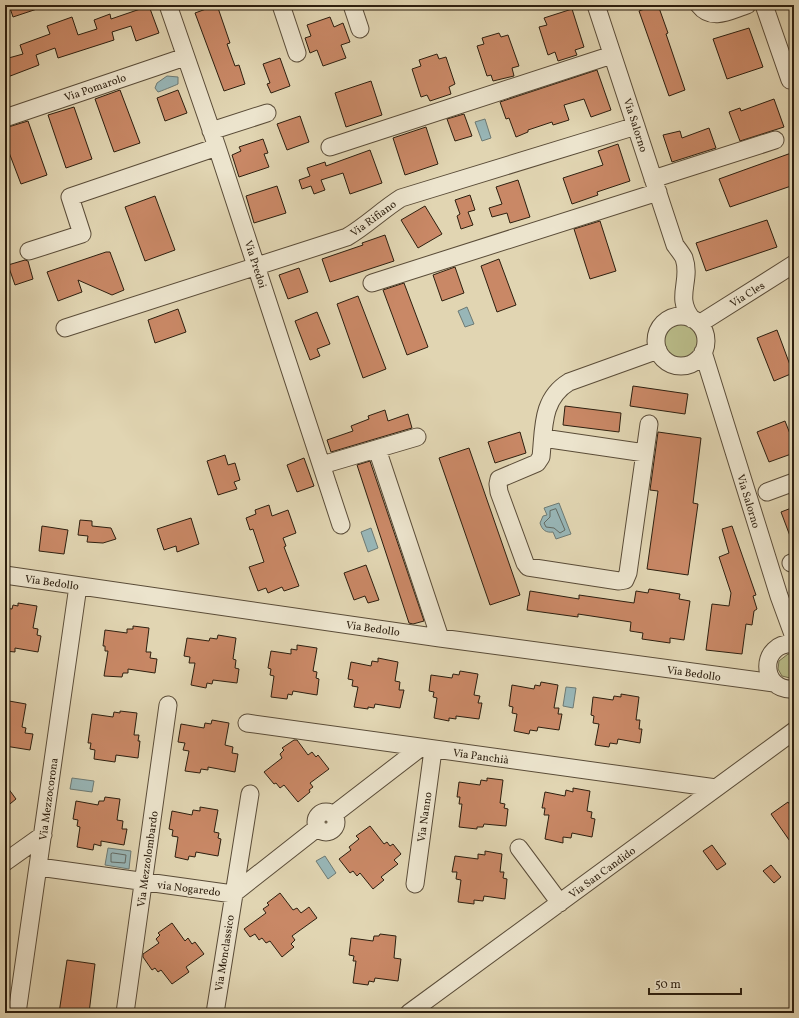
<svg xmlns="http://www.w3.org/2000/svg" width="799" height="1018" font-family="Vollkorn,serif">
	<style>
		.green { fill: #b9bb88; stroke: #736d4c }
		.water { fill: #98b6b7; stroke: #6d7a74 }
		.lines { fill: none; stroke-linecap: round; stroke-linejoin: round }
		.shore { stroke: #626a63; stroke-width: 1 }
		.building { fill: #c98866; stroke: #2d1f0f }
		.minor-casing { stroke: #5a4c38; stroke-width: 19 }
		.minor { stroke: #ece4cd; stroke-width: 17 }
		.labels { text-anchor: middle; stroke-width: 4; stroke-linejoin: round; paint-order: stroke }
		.street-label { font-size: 11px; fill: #2d1f0f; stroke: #ece4cd }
	</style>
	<rect width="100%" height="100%" fill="#e1d5b2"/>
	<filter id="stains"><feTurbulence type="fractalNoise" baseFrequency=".005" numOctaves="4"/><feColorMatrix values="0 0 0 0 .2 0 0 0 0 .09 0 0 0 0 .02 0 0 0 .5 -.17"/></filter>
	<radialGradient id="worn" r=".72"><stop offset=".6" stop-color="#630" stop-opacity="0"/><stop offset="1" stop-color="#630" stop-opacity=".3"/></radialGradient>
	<path class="green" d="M664 341a17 17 0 1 1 34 0a17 17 0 1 1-34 0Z
		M 788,654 L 794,655 L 794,679 L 782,676 L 778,669 L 779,661 Z"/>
	<path class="water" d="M 167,76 L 178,77 L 178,84 C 176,85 159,92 158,92 L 155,88 L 157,83 Z
		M 485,119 L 491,138 L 482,141 L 475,122 Z
		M 467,307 L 474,324 L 465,327 L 458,311 Z
		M 559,503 L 571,534 L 556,539 L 553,532 C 546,533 542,530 540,523 L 543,516 L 547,515 L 544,508 Z
		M 371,528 L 378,548 L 368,552 L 361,532 Z
		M 566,687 L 576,688 L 573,708 L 563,706 Z
		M 72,778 L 94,781 L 92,792 L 70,789 Z
		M 108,848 L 131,851 L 129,869 L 105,865 Z
		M 325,856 L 336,873 L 328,879 L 316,861 Z"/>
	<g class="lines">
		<path class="shore" d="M 556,509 L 565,530 L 560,533 L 554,528 L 546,527 L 544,523 L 550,517 L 550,511 Z
			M 113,853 L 126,855 L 125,863 L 111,862 L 111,854 Z"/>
	</g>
	<path class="building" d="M 9,5 L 42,5 L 43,7 L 13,17 Z
		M 217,5 L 230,43 L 227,44 L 235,66 L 239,65 L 245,84 L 224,91 L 195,13 Z
		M 655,5 L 658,5 L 668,33 L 666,34 L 685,90 L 669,96 L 639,11 Z
		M 149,6 L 159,33 L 136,41 L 131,26 L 112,32 L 114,40 L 58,58 L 55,48 L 36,55 L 39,65 L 5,78 L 5,59 L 23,54 L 20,45 L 50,34 L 47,26 L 72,17 L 78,35 L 97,29 L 94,20 L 110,14 L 111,19 Z
		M 572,9 L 584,47 L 575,50 L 577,55 L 558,61 L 555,52 L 548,55 L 539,27 L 547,25 L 544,18 Z
		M 330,17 L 334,27 L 343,23 L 350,42 L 341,45 L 346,58 L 323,66 L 317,50 L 310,53 L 305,38 L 311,36 L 307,25 Z
		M 749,28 L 763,67 L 727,79 L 713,39 Z
		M 499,33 L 501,37 L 508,35 L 519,66 L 512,68 L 514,76 L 493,81 L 491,75 L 487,76 L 477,46 L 484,44 L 482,38 Z
		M 437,54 L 439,59 L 446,57 L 455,84 L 449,87 L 451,94 L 430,101 L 427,95 L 421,97 L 412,69 L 421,66 L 419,60 Z
		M 280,58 L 290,86 L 271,93 L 267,84 L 270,83 L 263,64 Z
		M 597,70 L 611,110 L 591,117 L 584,99 L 564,105 L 569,120 L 553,125 L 552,122 L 528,130 L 528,132 L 516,137 L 509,118 L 506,119 L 500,102 Z
		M 371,81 L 382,115 L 346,127 L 335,93 Z
		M 120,90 L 140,143 L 114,152 L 95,99 Z
		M 178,90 L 187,113 L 165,121 L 157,98 Z
		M 774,99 L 784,127 L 740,141 L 729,112 L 740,108 L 741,111 Z
		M 74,107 L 92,159 L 66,168 L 48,115 Z
		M 464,114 L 472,136 L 455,141 L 447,119 Z
		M 300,116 L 309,142 L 287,150 L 277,124 Z
		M 28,121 L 47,175 L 21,184 L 5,142 L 5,128 Z
		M 426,127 L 438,164 L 405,175 L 393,138 Z
		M 709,128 L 716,148 L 672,162 L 663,135 L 680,131 L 682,138 Z
		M 263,139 L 268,153 L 264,154 L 269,167 L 239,177 L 232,155 L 241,151 L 239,147 Z
		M 618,144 L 630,181 L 597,192 L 598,195 L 572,204 L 563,178 L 603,165 L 598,151 Z
		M 370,150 L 382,183 L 350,194 L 343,173 L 321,180 L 325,190 L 314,194 L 311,186 L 302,189 L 299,180 L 310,176 L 307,168 L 325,162 L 326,166 Z
		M 794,152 L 794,185 L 730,207 L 719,179 Z
		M 518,180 L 530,217 L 510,223 L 507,213 L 492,217 L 489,208 L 502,204 L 496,187 Z
		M 277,186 L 286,213 L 254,223 L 246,196 Z
		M 470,195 L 475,210 L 468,212 L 473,225 L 461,229 L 457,216 L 460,214 L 455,200 Z
		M 155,196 L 175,250 L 145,261 L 125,207 Z
		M 425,206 L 442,234 L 418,248 L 401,220 Z
		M 767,220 L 777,247 L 706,271 L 696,243 Z
		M 600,221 L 616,271 L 590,279 L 574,229 Z
		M 385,235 L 394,261 L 330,282 L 322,259 L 363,245 L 362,243 Z
		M 106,252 L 110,252 L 124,290 L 112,295 L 78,280 L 82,292 L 58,301 L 47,272 Z
		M 499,259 L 516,305 L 497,312 L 481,266 Z
		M 25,260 L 28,261 L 33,279 L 15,285 L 8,265 Z
		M 455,267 L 464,293 L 442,301 L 433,275 Z
		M 299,268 L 308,292 L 288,299 L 279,275 Z
		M 404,283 L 428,347 L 407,355 L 383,290 Z
		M 358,296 L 386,369 L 363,378 L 337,304 Z
		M 178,309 L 186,332 L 155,343 L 148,320 Z
		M 317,312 L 330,344 L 317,349 L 320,356 L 310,360 L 295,321 Z
		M 777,330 L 793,373 L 774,381 L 757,338 Z
		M 633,386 L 688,394 L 685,414 L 630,406 Z
		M 565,406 L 621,413 L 619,432 L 563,425 Z
		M 385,410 L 388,421 L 408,414 L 412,428 L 331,452 L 327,440 L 353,431 L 351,426 L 369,419 L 368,416 Z
		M 785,421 L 794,444 L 794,453 L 769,462 L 757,432 Z
		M 520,432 L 526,453 L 495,463 L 488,442 Z
		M 658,432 L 701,438 L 693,503 L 698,504 L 688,575 L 647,569 L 658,491 L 650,490 Z
		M 469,448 L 520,595 L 490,605 L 439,458 Z
		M 225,455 L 228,465 L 235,463 L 240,480 L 234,482 L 237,489 L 218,495 L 207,461 Z
		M 304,458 L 314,486 L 297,492 L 287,465 Z
		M 370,461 L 424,621 L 413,624 L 409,623 L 357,465 Z
		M 269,505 L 272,516 L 288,510 L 296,533 L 283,538 L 286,546 L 284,547 L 299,586 L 284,591 L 282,587 L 268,593 L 266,588 L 258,591 L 249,567 L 264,562 L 253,529 L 250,530 L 246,518 L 256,514 L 255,510 Z
		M 794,507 L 794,544 L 793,544 L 781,512 Z
		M 191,518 L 199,544 L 177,552 L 176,546 L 164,550 L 157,529 Z
		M 80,520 L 92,521 L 92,526 L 111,528 L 116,539 L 103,543 L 87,542 L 88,536 L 78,535 Z
		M 42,526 L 68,530 L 64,554 L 39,551 Z
		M 732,526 L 756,595 L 753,596 L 757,609 L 754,611 L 752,625 L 746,624 L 742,654 L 706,650 L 712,604 L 729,606 L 731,593 L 719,557 L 729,553 L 722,529 Z
		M 366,565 L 379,600 L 368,603 L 365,596 L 354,600 L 344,573 Z
		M 649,589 L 680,594 L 679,599 L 690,601 L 684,640 L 670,638 L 670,643 L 642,639 L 643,633 L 630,631 L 631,622 L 578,614 L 578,617 L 527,610 L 530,591 L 579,599 L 579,595 L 634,603 L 636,591 L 648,593 Z
		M 18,603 L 37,606 L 33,628 L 38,629 L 37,635 L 41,636 L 38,652 L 15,648 L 15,652 L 5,651 L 5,608 L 12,609 L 13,605 L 18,606 Z
		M 133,626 L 149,628 L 146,652 L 151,652 L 150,658 L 157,659 L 155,673 L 128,669 L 128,673 L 123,673 L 122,677 L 104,676 L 108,651 L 105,651 L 105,646 L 103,646 L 105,630 L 127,633 L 127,629 L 133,629 Z
		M 218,635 L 236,638 L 233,659 L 236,660 L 235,668 L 239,669 L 237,683 L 213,680 L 212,684 L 207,683 L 206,688 L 191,685 L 195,663 L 189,663 L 190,657 L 184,656 L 187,638 L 209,641 L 210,638 L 217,639 Z
		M 297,645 L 317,648 L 313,671 L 317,672 L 316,678 L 319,679 L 317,695 L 293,691 L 292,695 L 288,694 L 287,699 L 271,697 L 274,676 L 270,675 L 271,669 L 268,668 L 271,651 L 291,654 L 291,649 L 297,650 Z
		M 378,658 L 398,662 L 395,681 L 400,682 L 399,690 L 404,690 L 400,708 L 375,704 L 374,708 L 368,707 L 368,709 L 354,707 L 358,687 L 352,686 L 353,680 L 348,679 L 351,662 L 371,666 L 372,661 L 378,662 Z
		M 460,671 L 478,674 L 474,695 L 480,696 L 478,703 L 482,703 L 479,719 L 456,716 L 456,719 L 449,718 L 449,721 L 434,718 L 437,698 L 433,697 L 434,692 L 429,691 L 431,675 L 452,678 L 453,674 L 459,675 Z
		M 541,682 L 558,685 L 554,708 L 559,708 L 558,714 L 562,714 L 559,730 L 538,727 L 537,731 L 530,730 L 529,734 L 514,731 L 517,714 L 512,713 L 513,707 L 509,706 L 512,685 L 534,689 L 535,685 L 540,686 Z
		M 621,694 L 639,697 L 636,720 L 640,720 L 639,729 L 642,729 L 640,743 L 618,739 L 617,744 L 610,743 L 609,747 L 595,745 L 599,724 L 593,723 L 594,716 L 591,715 L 593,697 L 613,700 L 614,696 L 621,697 Z
		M 9,701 L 26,704 L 22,727 L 26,728 L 25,733 L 33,734 L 30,750 L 5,746 L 5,704 L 8,705 Z
		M 120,711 L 137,713 L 134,735 L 139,735 L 138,741 L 140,741 L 138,758 L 116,755 L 115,762 L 94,759 L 95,750 L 90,749 L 91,743 L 88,743 L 92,714 L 113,717 L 114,712 L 120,713 Z
		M 212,720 L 229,723 L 225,745 L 233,747 L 232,753 L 238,754 L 235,772 L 208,767 L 208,770 L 201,769 L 200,773 L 185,771 L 189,751 L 183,750 L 185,743 L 178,742 L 181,724 L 204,728 L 205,723 L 211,724 Z
		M 294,740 L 297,740 L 308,755 L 312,752 L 316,757 L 318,755 L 329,769 L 310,783 L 313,787 L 309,790 L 310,792 L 298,802 L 284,785 L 280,788 L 276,783 L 274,784 L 264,772 L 282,758 L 280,754 L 284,750 L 282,748 Z
		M 487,778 L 503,780 L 500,803 L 505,804 L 504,808 L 508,809 L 506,826 L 484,824 L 483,827 L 477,827 L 477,829 L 459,827 L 462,804 L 459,804 L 460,797 L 457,797 L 459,782 L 480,785 L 481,780 L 487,781 Z
		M 5,784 L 16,799 L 5,808 Z
		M 573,788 L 590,791 L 587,811 L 592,812 L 591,818 L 595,819 L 592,837 L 572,833 L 571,838 L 563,837 L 563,843 L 545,839 L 549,815 L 544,815 L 545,808 L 542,808 L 545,792 L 565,796 L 566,790 L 573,792 Z
		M 105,797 L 120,799 L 117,820 L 123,821 L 122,829 L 127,829 L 124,845 L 101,841 L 101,846 L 94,844 L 93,850 L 77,847 L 80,827 L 77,826 L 78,820 L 73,819 L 76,801 L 98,805 L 99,801 L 104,801 Z
		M 788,802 L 794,811 L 794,847 L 771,814 Z
		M 200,807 L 218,810 L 214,832 L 219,833 L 218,838 L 221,839 L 218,856 L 196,852 L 195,857 L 189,856 L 188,860 L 175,857 L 178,837 L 172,836 L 173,830 L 169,829 L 172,811 L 192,815 L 193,810 L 200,811 Z
		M 370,826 L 384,844 L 387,842 L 390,846 L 393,844 L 401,854 L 394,860 L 398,864 L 381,877 L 384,880 L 373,889 L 360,873 L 357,876 L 353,871 L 350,873 L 339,859 L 351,850 L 349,847 L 359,839 L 356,836 Z
		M 712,845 L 726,864 L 717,870 L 703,851 Z
		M 485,851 L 502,854 L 500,872 L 504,872 L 503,878 L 507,879 L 505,899 L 484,896 L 483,901 L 474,900 L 474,904 L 458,902 L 461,880 L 456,879 L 457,872 L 452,872 L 455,856 L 478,859 L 478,854 L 485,855 Z
		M 771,865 L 781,877 L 774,883 L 763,871 Z
		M 280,893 L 293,910 L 297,908 L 301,913 L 309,907 L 317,918 L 292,936 L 295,940 L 291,944 L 294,947 L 282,957 L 270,941 L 266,943 L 262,938 L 259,940 L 255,934 L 250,937 L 244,929 L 266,913 L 263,909 L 269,905 L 267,903 Z
		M 172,923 L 185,941 L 188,938 L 192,944 L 195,942 L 204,954 L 186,967 L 189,972 L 172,984 L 161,970 L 158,972 L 155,968 L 152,970 L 143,957 L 143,954 L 159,943 L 156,939 L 160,935 L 158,933 Z
		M 380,934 L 396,936 L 394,958 L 401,959 L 398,981 L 375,978 L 374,982 L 369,981 L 368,985 L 353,983 L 356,961 L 353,961 L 354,956 L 349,955 L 351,938 L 373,941 L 374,936 L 379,936 Z
		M 67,960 L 95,964 L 89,1013 L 59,1013 Z"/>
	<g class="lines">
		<defs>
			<path id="minor" d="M 168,5 L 217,147 L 341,525
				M 281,5 L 297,53
				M 352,5 L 360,29
				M 596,5 L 675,245 C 678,249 682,254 684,258 C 692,281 674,297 692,319
				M 699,5 C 712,22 731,10 747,5
				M 764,5 L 790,80
				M 5,118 L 185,57
				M 211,131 L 267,113
				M 330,147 L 612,55
				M 653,179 L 775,140
				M 29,251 L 82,234 L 70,197 L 217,147
				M 372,283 L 658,192
				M656 341a25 25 0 1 1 50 0a25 25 0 1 1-50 0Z
				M 699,324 L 794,264
				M 65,328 L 347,237 C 366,226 382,210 401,198 L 636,126
				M 703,352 L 779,596 L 794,637
				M 649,424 L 628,573 L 625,580 L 619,581 L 528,567 L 525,563 L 499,492 L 498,484 L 499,479 L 537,463 L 541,457 C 544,429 541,399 569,382 L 658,350
				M 543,438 L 645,453
				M 377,449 L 440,638
				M 322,465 L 417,437
				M 767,492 L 794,482
				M 791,563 L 794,562
				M 5,575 L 440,638 L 774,683
				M 794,644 C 759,641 759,692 794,689
				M 247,723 L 716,788
				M316 822a10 10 0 1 1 20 0a10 10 0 1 1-20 0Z
				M 333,815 L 420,748
				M 519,848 L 560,903
				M 5,862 L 43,835
				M 39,867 L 233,894 L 317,828
				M 415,884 L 433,750
				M 17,1013 L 78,586
				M 125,1013 L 168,705
				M 215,1013 L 250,794
				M 409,1013 L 794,731"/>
		</defs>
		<use href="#minor" class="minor-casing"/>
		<use href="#minor" class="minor"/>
	</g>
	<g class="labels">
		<g class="street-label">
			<text transform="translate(95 87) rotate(-19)" y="4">Via Pomarolo</text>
			<text transform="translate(636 125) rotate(72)" y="4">Via Salorno</text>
			<text transform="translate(373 218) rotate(-36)" y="4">Via Rifiano</text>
			<text transform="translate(256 264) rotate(72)" y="4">Via Predoi</text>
			<text transform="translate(747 294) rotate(-32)" y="4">Via Cles</text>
			<text transform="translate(749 501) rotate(73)" y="4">Via Salorno</text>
			<text transform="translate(52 582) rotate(8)" y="4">Via Bedollo</text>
			<text transform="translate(373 628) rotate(8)" y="4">Via Bedollo</text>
			<text transform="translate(694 673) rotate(8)" y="4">Via Bedollo</text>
			<text transform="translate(481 756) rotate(8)" y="4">Via Panchià</text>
			<text transform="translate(48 799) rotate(-82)" y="4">Via Mezzocorona</text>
			<text transform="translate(424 817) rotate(-82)" y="4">Via Nanno</text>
			<text transform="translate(147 859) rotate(-82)" y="4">Via Mezzolombardo</text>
			<text transform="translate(602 872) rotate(-36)" y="4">Via San Candido</text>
			<text transform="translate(189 888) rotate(7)" y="4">via Nogaredo</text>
			<text transform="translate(224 953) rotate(-81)" y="4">Via Monclassico</text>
		</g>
	</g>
	<rect width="799" height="1018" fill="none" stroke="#e1d5b2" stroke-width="20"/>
	<rect x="6" y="6" width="787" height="1006" fill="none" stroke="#2d1f0f" stroke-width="2"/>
	<rect x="10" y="10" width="779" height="998" fill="none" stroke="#2d1f0f"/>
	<path d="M649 988v6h92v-6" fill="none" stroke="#2d1f0f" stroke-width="2"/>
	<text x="655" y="988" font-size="12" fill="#2d1f0f" stroke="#ece4cd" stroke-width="3" paint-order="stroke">50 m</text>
	<rect width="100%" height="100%" filter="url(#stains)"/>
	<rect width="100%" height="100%" fill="url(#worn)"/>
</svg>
